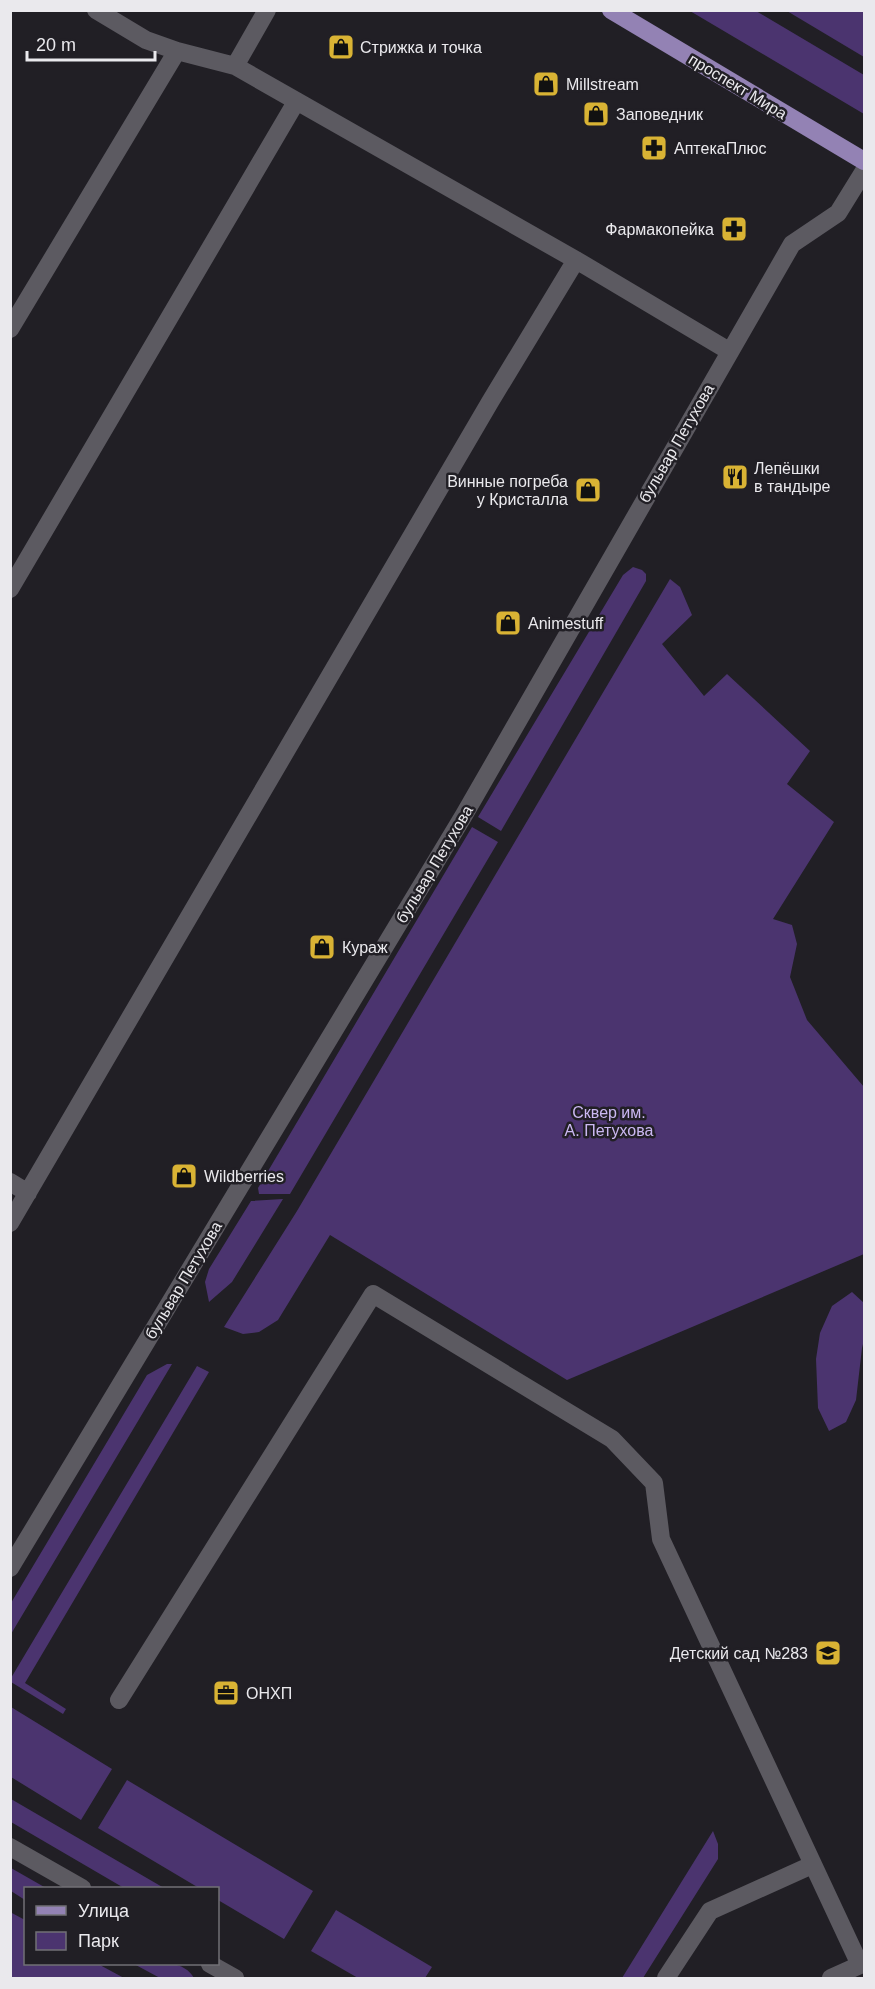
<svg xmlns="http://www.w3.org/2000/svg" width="875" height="1989" font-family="Helvetica,sans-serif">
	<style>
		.green { fill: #4b346f }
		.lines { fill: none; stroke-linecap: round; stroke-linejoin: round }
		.minor { stroke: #5c5a61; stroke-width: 18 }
		.major { stroke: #9382b4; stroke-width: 18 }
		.labels { text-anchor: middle; stroke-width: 5; stroke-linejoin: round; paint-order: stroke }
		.poi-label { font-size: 16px; fill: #eae9ed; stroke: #211f25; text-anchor: start }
		.street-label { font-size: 16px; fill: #eae9ed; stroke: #211f25 }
		.park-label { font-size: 16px; fill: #cbb8f2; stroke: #211f25 }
	</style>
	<rect width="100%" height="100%" fill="#211f25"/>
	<path class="green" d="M 690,11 L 756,11 L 864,75 L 864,114 Z
		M 787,11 L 864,11 L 864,57 Z
		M 633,567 L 642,570 L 646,574 L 646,581 L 501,831 L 478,817 L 623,575 Z
		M 670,579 L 680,587 L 692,615 L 662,644 L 704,696 L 727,674 L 810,751 L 787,784 L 834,822 L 773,919 L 792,925 L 797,944 L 790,977 L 807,1020 L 864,1087 L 864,1254 L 567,1380 L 330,1235 L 278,1320 L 259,1332 L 243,1334 L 224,1327 L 297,1211 Z
		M 472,827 L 498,842 L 290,1194 L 259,1194 L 258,1188 Z
		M 283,1199 L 232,1282 L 209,1302 L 205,1282 L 209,1269 L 251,1201 Z
		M 852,1292 L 864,1303 L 864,1340 L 862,1348 L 856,1400 L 846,1422 L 829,1431 L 818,1408 L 816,1359 L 820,1333 L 832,1306 Z
		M 167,1364 L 172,1364 L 11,1634 L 11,1603 L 147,1375 Z
		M 197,1366 L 209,1372 L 25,1683 L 66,1709 L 63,1714 L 11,1682 L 11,1678 Z
		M 11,1707 L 112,1769 L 81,1820 L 11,1777 Z
		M 127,1780 L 313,1891 L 284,1939 L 218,1900 L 218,1888 L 199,1888 L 98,1828 Z
		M 11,1799 L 164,1888 L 124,1888 L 11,1822 Z
		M 713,1831 L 718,1844 L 718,1859 L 643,1978 L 622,1978 Z
		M 11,1868 L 46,1888 L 26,1888 L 25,1900 L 11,1891 Z
		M 336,1910 L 432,1967 L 425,1978 L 358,1978 L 311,1951 Z
		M 10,1912 L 25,1920 L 26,1964 L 98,1964 L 124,1978 L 11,1978 Z
		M 134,1964 C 154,1963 183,1958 194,1978 L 160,1978 Z"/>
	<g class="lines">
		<path class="minor" d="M 96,10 L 146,40 L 177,51 L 235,66 L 267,10
			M 235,66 L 576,260 L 729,351
			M 10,329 L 177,51
			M 10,589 L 296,102
			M 10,1182 L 28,1193
			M 10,1223 L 490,402 L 576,260
			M 10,1568 L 464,815 L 792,244 L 838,213 L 864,171
			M 119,1700 L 373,1294 L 612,1439 L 654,1483 L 661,1539 L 860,1965 L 831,1978
			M 10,1847 L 82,1888
			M 210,1964 L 235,1978
			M 666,1978 L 710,1911 L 812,1865"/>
		<path class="major" d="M 611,10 L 864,161"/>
	</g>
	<defs>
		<symbol id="shop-square" viewBox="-11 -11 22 22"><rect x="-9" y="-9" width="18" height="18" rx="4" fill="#d9b334" stroke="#211f25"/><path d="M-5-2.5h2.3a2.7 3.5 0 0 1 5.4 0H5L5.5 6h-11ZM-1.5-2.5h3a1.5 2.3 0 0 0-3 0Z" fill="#111"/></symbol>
		<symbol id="pharmacy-square" viewBox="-11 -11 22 22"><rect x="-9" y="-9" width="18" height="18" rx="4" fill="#d9b334" stroke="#211f25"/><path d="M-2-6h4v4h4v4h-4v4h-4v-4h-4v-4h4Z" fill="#111"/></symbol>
		<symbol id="restaurant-square" viewBox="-11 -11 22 22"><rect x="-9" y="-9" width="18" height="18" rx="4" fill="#d9b334" stroke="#211f25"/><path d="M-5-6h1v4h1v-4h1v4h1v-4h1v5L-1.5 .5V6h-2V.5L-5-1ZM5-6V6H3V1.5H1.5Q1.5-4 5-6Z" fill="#111"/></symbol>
		<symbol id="school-square" viewBox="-11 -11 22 22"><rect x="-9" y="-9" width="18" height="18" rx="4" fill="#d9b334" stroke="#211f25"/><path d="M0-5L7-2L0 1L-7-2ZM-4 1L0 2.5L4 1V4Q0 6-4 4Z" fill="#111"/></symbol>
		<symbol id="office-square" viewBox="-11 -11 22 22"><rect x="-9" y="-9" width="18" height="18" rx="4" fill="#d9b334" stroke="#211f25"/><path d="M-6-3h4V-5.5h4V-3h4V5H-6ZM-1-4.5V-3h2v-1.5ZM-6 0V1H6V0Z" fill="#111"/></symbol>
	</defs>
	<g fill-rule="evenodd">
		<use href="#shop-square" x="326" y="32" width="30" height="30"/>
		<use href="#shop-square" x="531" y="69" width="30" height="30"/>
		<use href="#shop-square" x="581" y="99" width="30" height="30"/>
		<use href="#pharmacy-square" x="639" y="133" width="30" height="30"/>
		<use href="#pharmacy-square" x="719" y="214" width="30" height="30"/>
		<use href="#restaurant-square" x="720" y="462" width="30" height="30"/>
		<use href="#shop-square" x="573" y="475" width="30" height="30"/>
		<use href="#shop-square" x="493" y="608" width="30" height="30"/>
		<use href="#shop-square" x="307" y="932" width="30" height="30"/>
		<use href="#shop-square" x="169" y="1161" width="30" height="30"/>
		<use href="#school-square" x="813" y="1638" width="30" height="30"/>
		<use href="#office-square" x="211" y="1678" width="30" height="30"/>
	</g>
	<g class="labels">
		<g class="poi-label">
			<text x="360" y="53">Стрижка и точка</text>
			<text x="566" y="90">Millstream</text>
			<text x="616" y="120">Заповедник</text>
			<text x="674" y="154">АптекаПлюс</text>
			<text x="714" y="235" text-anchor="end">Фармакопейка</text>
			<text x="754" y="474">Лепёшки<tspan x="754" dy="18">в тандыре</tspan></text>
			<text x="568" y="487" text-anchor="end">Винные погреба<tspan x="568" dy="18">у Кристалла</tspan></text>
			<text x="528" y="629">Animestuff</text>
			<text x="342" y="953">Кураж</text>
			<text x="204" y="1182">Wildberries</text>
			<text x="808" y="1659" text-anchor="end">Детский сад №283</text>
			<text x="246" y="1699">ОНХП</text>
		</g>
		<g class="street-label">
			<text transform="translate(738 86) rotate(31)" y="6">проспект Мира</text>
			<text transform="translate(676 443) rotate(-60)" y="6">бульвар Петухова</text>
			<text transform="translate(434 864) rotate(-59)" y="6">бульвар Петухова</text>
			<text transform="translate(183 1280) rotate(-59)" y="6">бульвар Петухова</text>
		</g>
		<g class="park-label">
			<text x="609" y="1118">Сквер им.<tspan x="609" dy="18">А. Петухова</tspan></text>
		</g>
	</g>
	<rect width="875" height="1989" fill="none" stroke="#eae9ed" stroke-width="24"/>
	<rect x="24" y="1887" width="195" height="78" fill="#211f25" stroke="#717075" stroke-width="1.5"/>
	<rect x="36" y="1906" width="30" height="9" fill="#9382b4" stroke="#717075" stroke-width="1.5"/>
	<text x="78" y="1917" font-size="18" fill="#eae9ed">Улица</text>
	<rect x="36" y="1932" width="30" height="18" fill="#4b346f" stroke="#717075" stroke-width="1.5"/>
	<text x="78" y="1947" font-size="18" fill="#eae9ed">Парк</text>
	<path d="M27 51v9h128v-9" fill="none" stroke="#eae9ed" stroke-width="3"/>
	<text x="36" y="51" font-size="18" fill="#eae9ed" stroke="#211f25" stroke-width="4.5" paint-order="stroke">20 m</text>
</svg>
